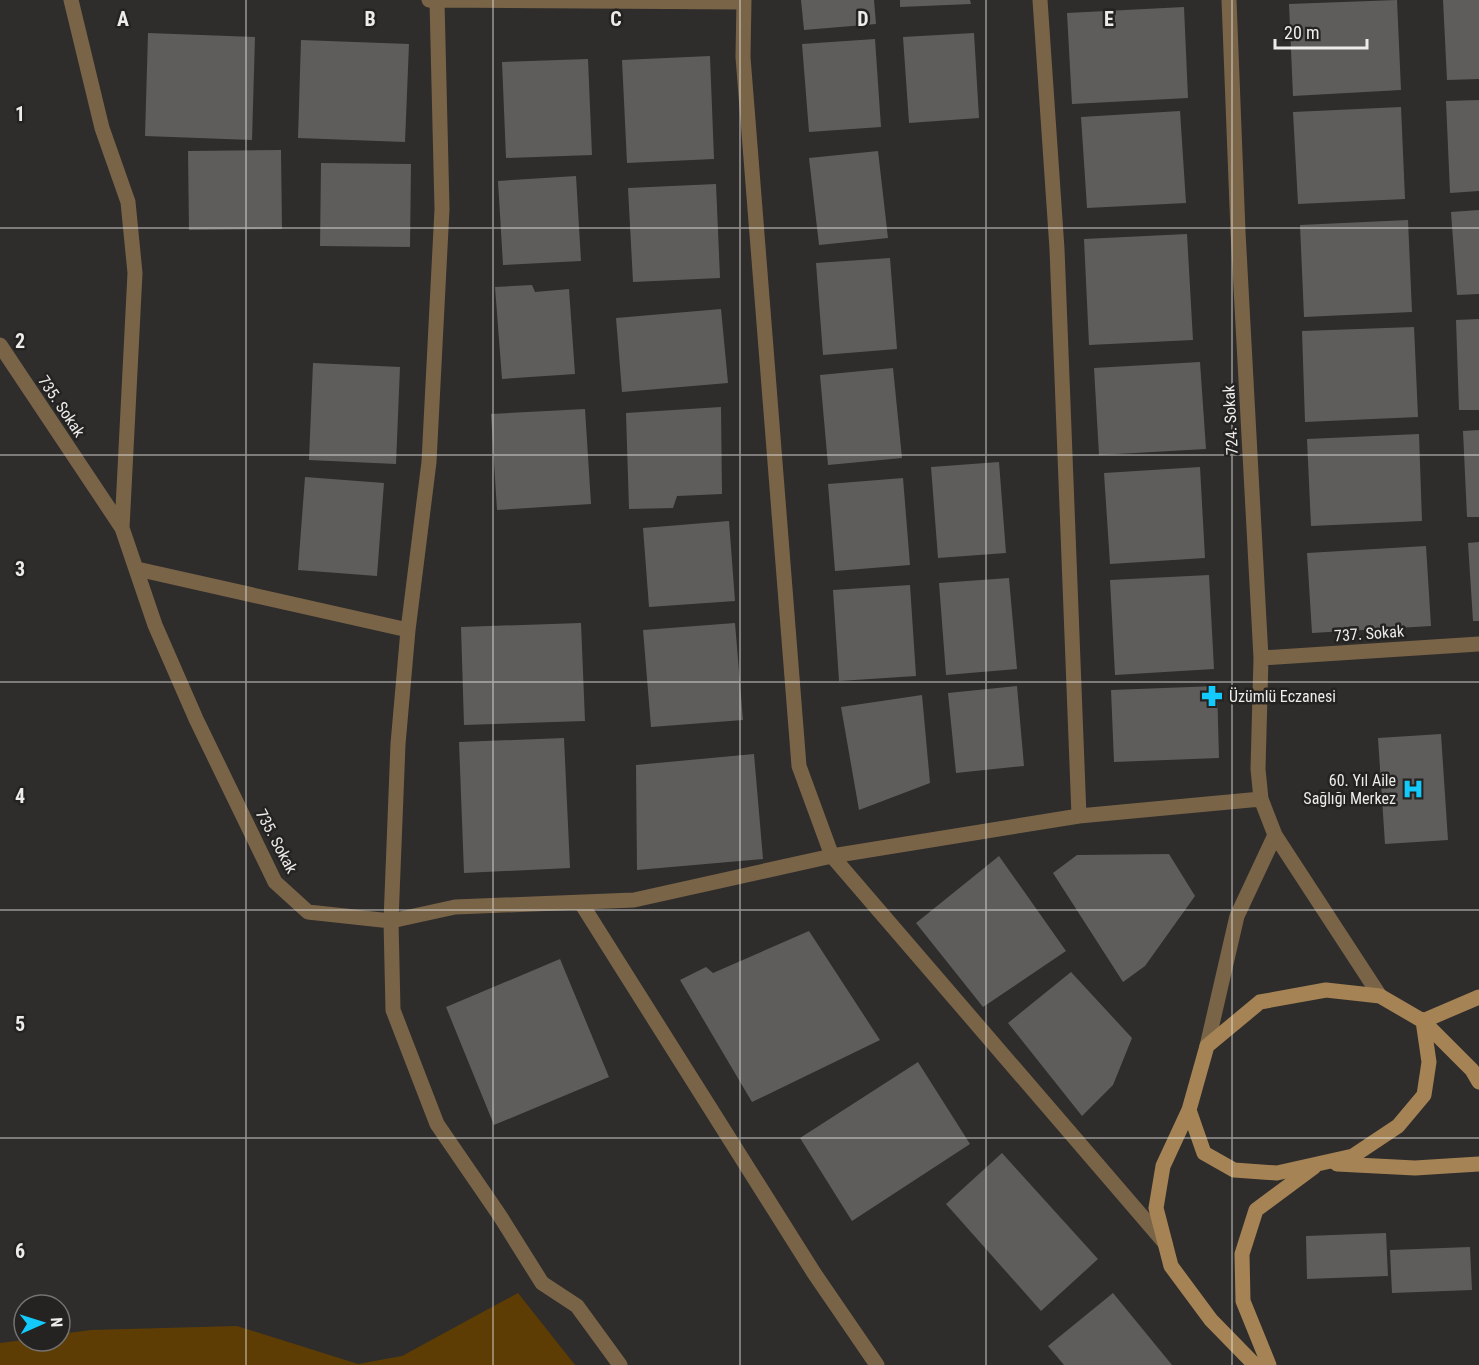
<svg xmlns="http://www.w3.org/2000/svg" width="1479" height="1365" font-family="'Roboto Condensed',sans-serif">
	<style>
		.green { fill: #5e3d05 }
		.building { fill: #5f5d5b }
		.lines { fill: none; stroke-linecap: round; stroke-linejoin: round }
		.street { stroke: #7a6448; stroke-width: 15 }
		.secondary { stroke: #a68354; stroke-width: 15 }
		.grid { fill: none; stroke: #edeceb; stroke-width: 1.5; stroke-opacity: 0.55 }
		.labels { text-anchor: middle; stroke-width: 5; stroke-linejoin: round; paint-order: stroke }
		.street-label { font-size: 16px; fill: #edeceb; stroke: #242321 }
		.poi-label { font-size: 16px; fill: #edeceb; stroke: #242321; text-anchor: start }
		.grid-label { font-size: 20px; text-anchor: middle; font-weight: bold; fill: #edeceb; stroke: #242321; stroke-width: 5; stroke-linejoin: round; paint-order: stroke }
	</style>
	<rect width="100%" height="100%" fill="#2e2d2b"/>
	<path class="green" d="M 518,1293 L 575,1365 L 0,1365 L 0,1343 L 24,1340 L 60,1341 L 60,1334 L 91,1330 L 237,1326 L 358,1364 L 402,1356 Z"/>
	<path class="building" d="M 801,0 L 874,0 L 876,24 L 804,30 Z
		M 900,0 L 970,0 L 971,4 L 900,7 Z
		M 1397,0 L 1401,90 L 1293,96 L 1289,4 Z
		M 1443,0 L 1479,0 L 1479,79 L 1447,80 Z
		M 1184,7 L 1188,98 L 1072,104 L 1067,13 Z
		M 148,33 L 255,37 L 252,140 L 145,136 Z
		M 974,33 L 979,118 L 909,123 L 903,37 Z
		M 875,39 L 881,127 L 809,132 L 802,44 Z
		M 301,40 L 409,44 L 405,142 L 298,138 Z
		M 710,56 L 714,159 L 627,163 L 622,60 Z
		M 588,59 L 592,155 L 506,158 L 502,62 Z
		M 1479,100 L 1479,191 L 1450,193 L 1446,101 Z
		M 1401,107 L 1405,199 L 1298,204 L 1293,112 Z
		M 1180,111 L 1186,203 L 1087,208 L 1081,117 Z
		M 281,150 L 282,229 L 189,230 L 188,151 Z
		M 878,151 L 888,238 L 819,245 L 809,158 Z
		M 321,163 L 411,164 L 410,247 L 320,246 Z
		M 576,176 L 581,261 L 503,265 L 498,181 Z
		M 716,184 L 720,278 L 633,282 L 628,188 Z
		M 1479,210 L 1479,294 L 1457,295 L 1451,212 Z
		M 1408,220 L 1412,312 L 1304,317 L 1300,225 Z
		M 1187,234 L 1193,340 L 1089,345 L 1084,239 Z
		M 890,258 L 897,349 L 823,355 L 816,263 Z
		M 532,285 L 535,292 L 569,289 L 575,374 L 502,379 L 495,287 Z
		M 721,309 L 728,383 L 622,392 L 616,318 Z
		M 1479,319 L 1479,410 L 1459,410 L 1456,320 Z
		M 1414,327 L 1418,417 L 1305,422 L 1302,331 Z
		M 1200,362 L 1206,449 L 1099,455 L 1094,368 Z
		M 313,363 L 400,367 L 396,464 L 309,460 Z
		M 893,368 L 902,458 L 828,465 L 820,375 Z
		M 721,407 L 722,494 L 677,496 L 673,508 L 629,509 L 626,413 Z
		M 585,409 L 591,504 L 497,510 L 491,414 Z
		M 1479,430 L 1479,517 L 1467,517 L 1463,431 Z
		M 1419,434 L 1422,521 L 1311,526 L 1307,439 Z
		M 999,462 L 1006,553 L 938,558 L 931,467 Z
		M 1200,467 L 1205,558 L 1110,564 L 1104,473 Z
		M 305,477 L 384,483 L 377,576 L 298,570 Z
		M 903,478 L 910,565 L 835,571 L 828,484 Z
		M 729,521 L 735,601 L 649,607 L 643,528 Z
		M 1479,542 L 1479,621 L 1473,621 L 1468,543 Z
		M 1426,546 L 1431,626 L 1312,633 L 1307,553 Z
		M 1209,575 L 1214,669 L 1115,675 L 1110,580 Z
		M 1009,578 L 1017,669 L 946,675 L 939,583 Z
		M 910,585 L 916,676 L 839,681 L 833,590 Z
		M 581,623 L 585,721 L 464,725 L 461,627 Z
		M 735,623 L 743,720 L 651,727 L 643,630 Z
		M 1017,686 L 1024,766 L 956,773 L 948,693 Z
		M 1217,686 L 1219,758 L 1114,762 L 1111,690 Z
		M 922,695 L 930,783 L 859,810 L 841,707 Z
		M 1441,734 L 1448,840 L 1385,844 L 1378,738 Z
		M 564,738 L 570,868 L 464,873 L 459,742 Z
		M 754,754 L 763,859 L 637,870 L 636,765 Z
		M 1169,854 L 1195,896 L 1145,966 L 1123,982 L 1053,873 L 1077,855 Z
		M 999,856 L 1066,951 L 983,1007 L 916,923 Z
		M 809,931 L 880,1040 L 752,1102 L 680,980 L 706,967 L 713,973 Z
		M 560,959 L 609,1077 L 494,1125 L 446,1007 Z
		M 1071,972 L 1132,1038 L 1113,1085 L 1082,1116 L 1008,1023 Z
		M 918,1062 L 970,1144 L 852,1221 L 800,1138 Z
		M 1002,1153 L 1098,1259 L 1041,1311 L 946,1204 Z
		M 1386,1233 L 1388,1276 L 1307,1279 L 1306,1236 Z
		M 1470,1247 L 1472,1290 L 1392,1293 L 1390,1250 Z
		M 1113,1293 L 1172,1365 L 1064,1365 L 1048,1346 Z"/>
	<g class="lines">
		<path class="street" d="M 71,0 L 102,128 L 128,202 L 135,273 L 122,528
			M 429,0 L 437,1 L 442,209 L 429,462 L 408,630 L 398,744 L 391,921 L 455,907 L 634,900 L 832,856 L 1079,816
			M 437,0 L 744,2
			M 744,0 L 743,57 L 799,766 L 832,856 L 1165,1243
			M 1040,0 L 1057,249 L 1079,816 L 1261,799
			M 1229,0 L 1238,232 L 1261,658 L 1258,769 L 1261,799 L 1275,835 L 1380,996
			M 0,345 L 122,528 L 155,625 L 196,719 L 275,882 L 308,912 L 391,921 L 393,1010 L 437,1124 L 500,1216 L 542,1283 L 577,1306 L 620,1365
			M 137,569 L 408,630
			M 1261,658 L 1479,644
			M 581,903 L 814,1273 L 877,1365
			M 1207,1046 L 1237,916 L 1275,835"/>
		<path class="secondary" d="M 1423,1021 L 1429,1062 L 1424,1095 L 1398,1126 L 1353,1156 L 1277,1173 L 1234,1170 L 1204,1153 L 1189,1110 L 1207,1046 L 1260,1002 L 1326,990 L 1380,996 L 1423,1021 L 1472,1070 L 1479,1082
			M 1423,1021 L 1479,997
			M 1189,1110 L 1163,1166 L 1156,1208 L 1171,1266 L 1211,1320 L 1255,1365
			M 1337,1164 L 1415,1168 L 1479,1164
			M 1269,1365 L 1243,1301 L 1242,1254 L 1256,1210 L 1314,1167"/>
	</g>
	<path class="grid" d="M 246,0 L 246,1365M 493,0 L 493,1365M 740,0 L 740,1365M 986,0 L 986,1365M 1232,0 L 1232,1365M 0,228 L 1479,228M 0,455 L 1479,455M 0,682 L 1479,682M 0,910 L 1479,910M 0,1138 L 1479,1138"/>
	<defs>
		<symbol id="pharmacy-bare" viewBox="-9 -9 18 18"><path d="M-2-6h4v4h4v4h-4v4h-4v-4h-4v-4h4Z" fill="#12cafb" stroke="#242321" stroke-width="2.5" paint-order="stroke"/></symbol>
		<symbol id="hospital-bare" viewBox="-9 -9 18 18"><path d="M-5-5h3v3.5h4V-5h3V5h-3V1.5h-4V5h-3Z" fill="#12cafb" stroke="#242321" stroke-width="2.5" paint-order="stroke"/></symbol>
	</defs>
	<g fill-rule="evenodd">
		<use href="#pharmacy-bare" x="1197" y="681" width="30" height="30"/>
		<use href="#hospital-bare" x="1398" y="774" width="30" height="30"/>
	</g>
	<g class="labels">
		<g class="street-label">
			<text transform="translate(62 406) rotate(56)" y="6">735. Sokak</text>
			<text transform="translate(1230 420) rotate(-93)" y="6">724. Sokak</text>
			<text transform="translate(1369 633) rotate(-4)" y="6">737. Sokak</text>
			<text transform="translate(277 841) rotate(62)" y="6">735. Sokak</text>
		</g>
		<g class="poi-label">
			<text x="1229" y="702">Üzümlü Eczanesi</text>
			<text x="1396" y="786" text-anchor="end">60. Yıl Aile<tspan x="1396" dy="18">Sağlığı Merkez</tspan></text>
		</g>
	</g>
	<g class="grid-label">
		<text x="123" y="26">A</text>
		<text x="370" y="26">B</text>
		<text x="616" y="26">C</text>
		<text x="863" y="26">D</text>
		<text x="1109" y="26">E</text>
		<text x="20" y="121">1</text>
		<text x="20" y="348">2</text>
		<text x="20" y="576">3</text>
		<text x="20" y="803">4</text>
		<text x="20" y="1031">5</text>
		<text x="20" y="1258">6</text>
	</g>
	<g transform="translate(42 1323) rotate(87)"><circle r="28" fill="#242321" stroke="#747372" stroke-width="1.5"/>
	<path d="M0-4.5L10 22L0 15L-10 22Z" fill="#12cafb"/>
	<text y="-9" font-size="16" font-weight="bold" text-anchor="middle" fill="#edeceb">N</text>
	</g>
	<path d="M1275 39v9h92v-9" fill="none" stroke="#edeceb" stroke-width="3"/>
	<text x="1284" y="39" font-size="18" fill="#edeceb" stroke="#242321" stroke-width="4.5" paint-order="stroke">20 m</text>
</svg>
